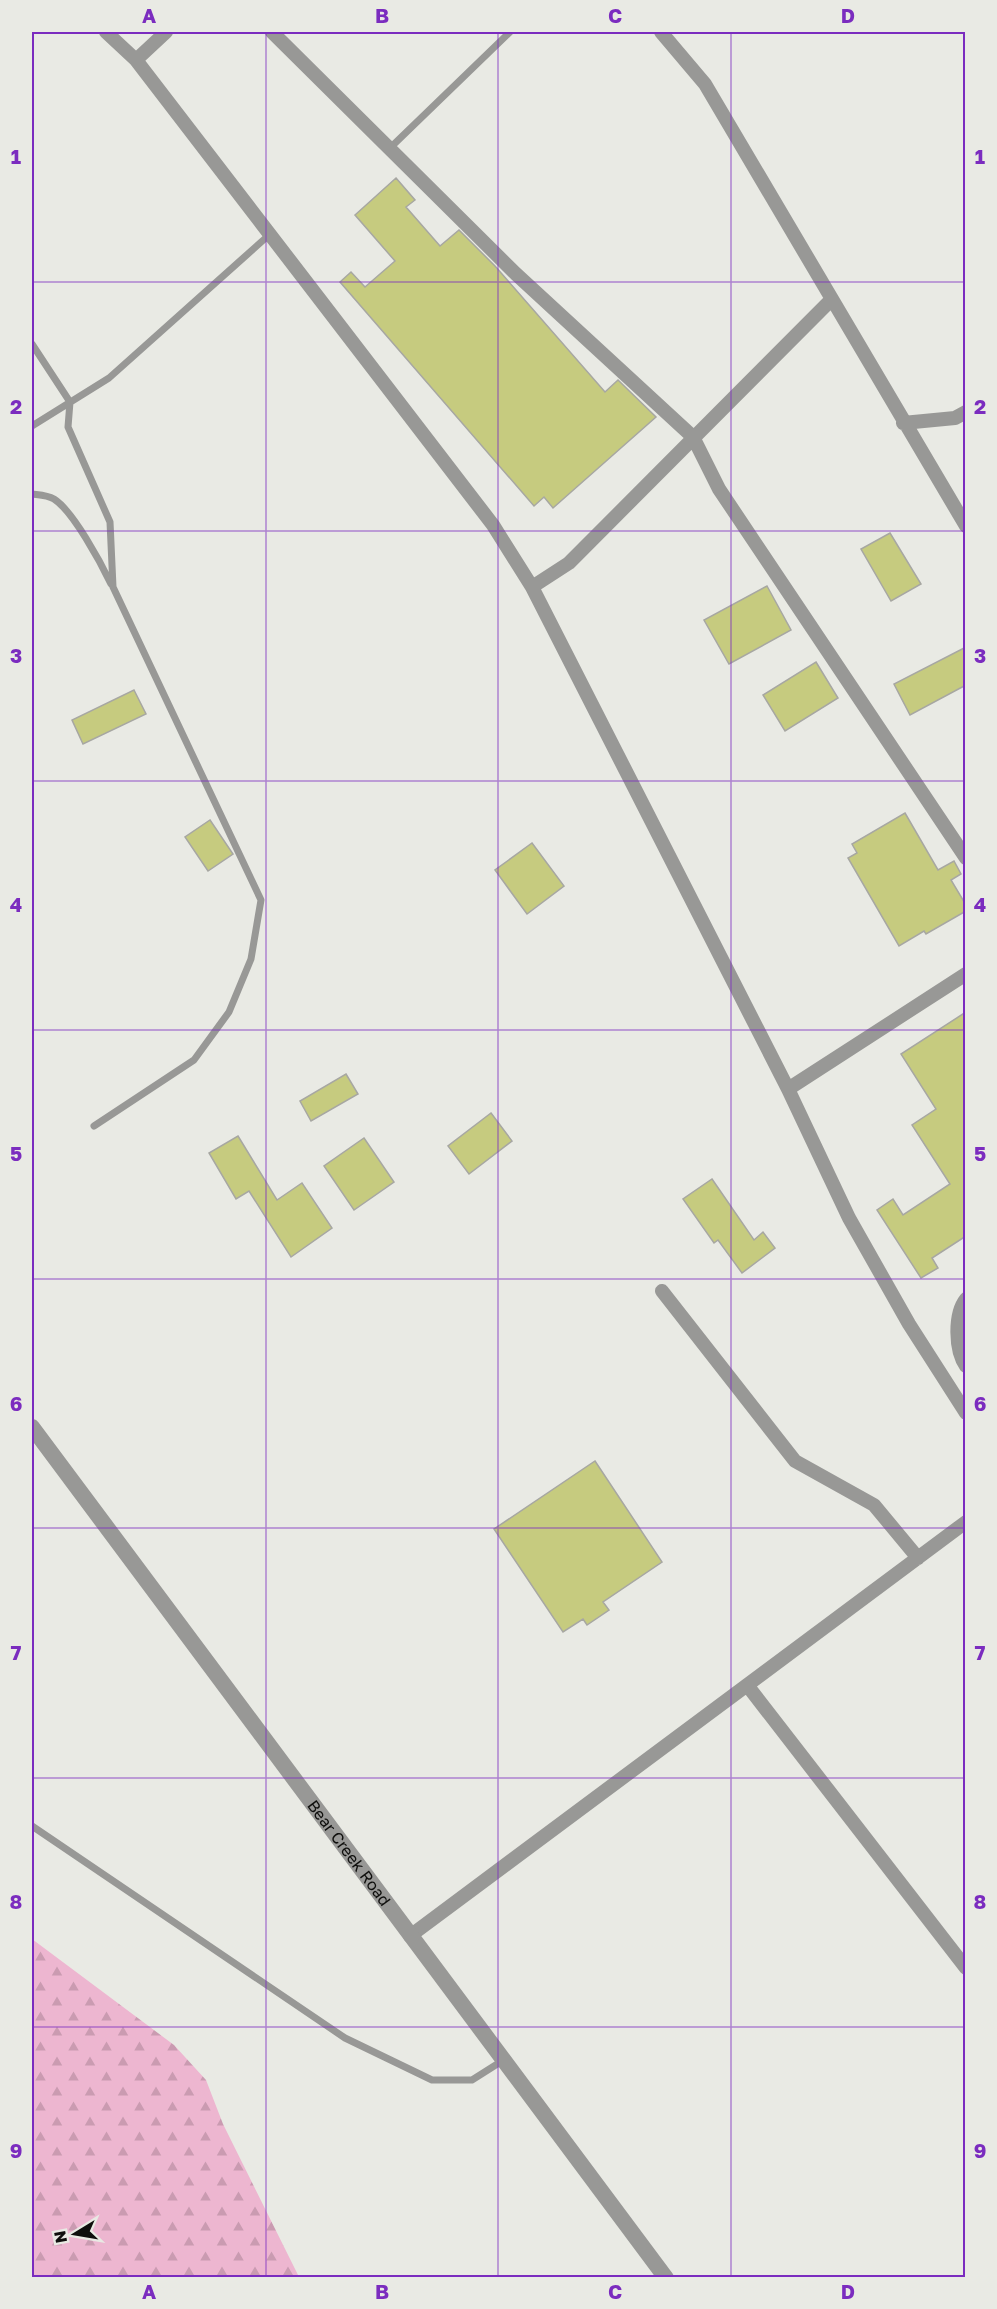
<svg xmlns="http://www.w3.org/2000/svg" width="997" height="2309" font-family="'Golos Text',sans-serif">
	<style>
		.forest { fill: url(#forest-firs) }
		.building { fill: #c6cb7f; stroke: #a7a7a2; stroke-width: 1.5 }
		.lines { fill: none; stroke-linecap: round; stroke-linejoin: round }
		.service { stroke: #989896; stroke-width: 7 }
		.minor { stroke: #989896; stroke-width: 14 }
		.tertiary { stroke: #989896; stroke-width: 16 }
		.grid { fill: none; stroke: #7b2cbf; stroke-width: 1.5; stroke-opacity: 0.55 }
		.labels { text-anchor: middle; stroke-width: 5; stroke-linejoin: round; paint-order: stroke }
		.street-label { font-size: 16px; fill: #0f0f0d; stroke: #e9eae4 }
		.neatline { fill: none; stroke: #7b2cbf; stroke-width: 2 }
		.grid-label { font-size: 20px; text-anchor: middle; font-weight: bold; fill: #7b2cbf }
	</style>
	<defs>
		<pattern id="forest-firs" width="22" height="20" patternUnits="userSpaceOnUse" patternTransform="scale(1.5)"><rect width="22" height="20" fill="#edb6d0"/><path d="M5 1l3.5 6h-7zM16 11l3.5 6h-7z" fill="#ca9bb1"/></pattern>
	</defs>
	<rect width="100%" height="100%" fill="#e9eae4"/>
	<path class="forest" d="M 32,1939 L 174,2045 L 206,2080 L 223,2124 L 299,2277 L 32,2277 Z"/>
	<path class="building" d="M 396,178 L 415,200 L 406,207 L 440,246 L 459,230 L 495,266 L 605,392 L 618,380 L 656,417 L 553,508 L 544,497 L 534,506 L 340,282 L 351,272 L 365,287 L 395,261 L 355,215 Z
		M 890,533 L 921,584 L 891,601 L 861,549 Z
		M 767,586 L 791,630 L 729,664 L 704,620 Z
		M 966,647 L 966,685 L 910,715 L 894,684 Z
		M 816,662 L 838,698 L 785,731 L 763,695 Z
		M 134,690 L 146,714 L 83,744 L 72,720 Z
		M 905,813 L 938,870 L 954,861 L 961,874 L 951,880 L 966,905 L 966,911 L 926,934 L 924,931 L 899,946 L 848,858 L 857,853 L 852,844 Z
		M 210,820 L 233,854 L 208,871 L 185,837 Z
		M 532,843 L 564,886 L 527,914 L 495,870 Z
		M 966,1012 L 966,1236 L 932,1258 L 938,1268 L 921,1278 L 877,1210 L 893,1199 L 903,1215 L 950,1184 L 912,1125 L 936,1109 L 901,1054 Z
		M 346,1074 L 358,1094 L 311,1121 L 300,1101 Z
		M 491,1113 L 512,1141 L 469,1174 L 448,1146 Z
		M 238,1136 L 277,1200 L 302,1183 L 332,1228 L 291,1257 L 249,1191 L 236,1199 L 209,1153 Z
		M 364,1138 L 394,1182 L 354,1210 L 324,1166 Z
		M 712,1179 L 754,1240 L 763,1232 L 775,1248 L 742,1273 L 718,1240 L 714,1243 L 683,1199 Z
		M 595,1461 L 662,1562 L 603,1602 L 609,1610 L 587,1625 L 583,1619 L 563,1632 L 494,1529 Z"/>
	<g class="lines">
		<path class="service" d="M 390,148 L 510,32
			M 32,344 L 70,402 L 68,427 L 110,522 L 113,587 L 261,900 L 251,959 L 229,1012 L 194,1060 L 94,1126
			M 32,426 L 109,378 L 269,235
			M 32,494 C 40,495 47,495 54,499 C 73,511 101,563 111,584
			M 32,1826 L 345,2038 L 432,2080 L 472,2080 L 502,2061"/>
		<path class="minor" d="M 106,32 L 136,60 L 493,525 L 532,587 L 788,1089 L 849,1218 L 909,1324 L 966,1413
			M 272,32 L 516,274 L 693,437 L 719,489 L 966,858
			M 661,32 L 705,84 L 966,526
			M 136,60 L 166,32
			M 903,423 L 955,418 L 966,412
			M 532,587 L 569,563 L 831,300
			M 788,1089 L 966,974
			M 662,1291 L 795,1461 L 874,1505 L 918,1558
			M 966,1299 C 954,1314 955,1351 966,1366
			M 747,1685 L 966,1968
			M 410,1936 L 966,1522"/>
		<path class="tertiary" id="s1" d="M 32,1427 L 666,2278"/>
	</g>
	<path class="grid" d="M 266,32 L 266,2278M 498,32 L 498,2278M 731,32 L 731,2278M 32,282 L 966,282M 32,531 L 966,531M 32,781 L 966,781M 32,1030 L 966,1030M 32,1279 L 966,1279M 32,1528 L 966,1528M 32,1778 L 966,1778M 32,2027 L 966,2027"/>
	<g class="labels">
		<g class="street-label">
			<text dy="6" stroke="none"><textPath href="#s1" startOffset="531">Bear Creek Road</textPath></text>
		</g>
	</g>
	<rect width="997" height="2309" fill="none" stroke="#e9eae4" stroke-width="66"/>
	<g transform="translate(75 2234) rotate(259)" stroke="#e9eae4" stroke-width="4.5" paint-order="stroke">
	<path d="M0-4.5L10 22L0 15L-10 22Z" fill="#0f0f0d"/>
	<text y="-9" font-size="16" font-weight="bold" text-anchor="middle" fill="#0f0f0d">N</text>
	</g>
	<rect x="33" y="33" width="931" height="2243" class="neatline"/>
	<g class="grid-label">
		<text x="149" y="23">A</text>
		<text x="382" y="23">B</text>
		<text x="615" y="23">C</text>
		<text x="848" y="23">D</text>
		<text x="16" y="164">1</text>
		<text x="980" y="164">1</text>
		<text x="16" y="414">2</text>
		<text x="980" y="414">2</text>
		<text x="16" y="663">3</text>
		<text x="980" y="663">3</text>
		<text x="16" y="912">4</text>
		<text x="980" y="912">4</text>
		<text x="16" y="1161">5</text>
		<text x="980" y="1161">5</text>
		<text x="16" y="1411">6</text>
		<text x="980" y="1411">6</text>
		<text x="16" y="1660">7</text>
		<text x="980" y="1660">7</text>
		<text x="16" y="1909">8</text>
		<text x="980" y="1909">8</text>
		<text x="16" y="2158">9</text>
		<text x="980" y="2158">9</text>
		<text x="149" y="2299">A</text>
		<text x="382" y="2299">B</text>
		<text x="615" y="2299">C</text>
		<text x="848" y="2299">D</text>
	</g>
</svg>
